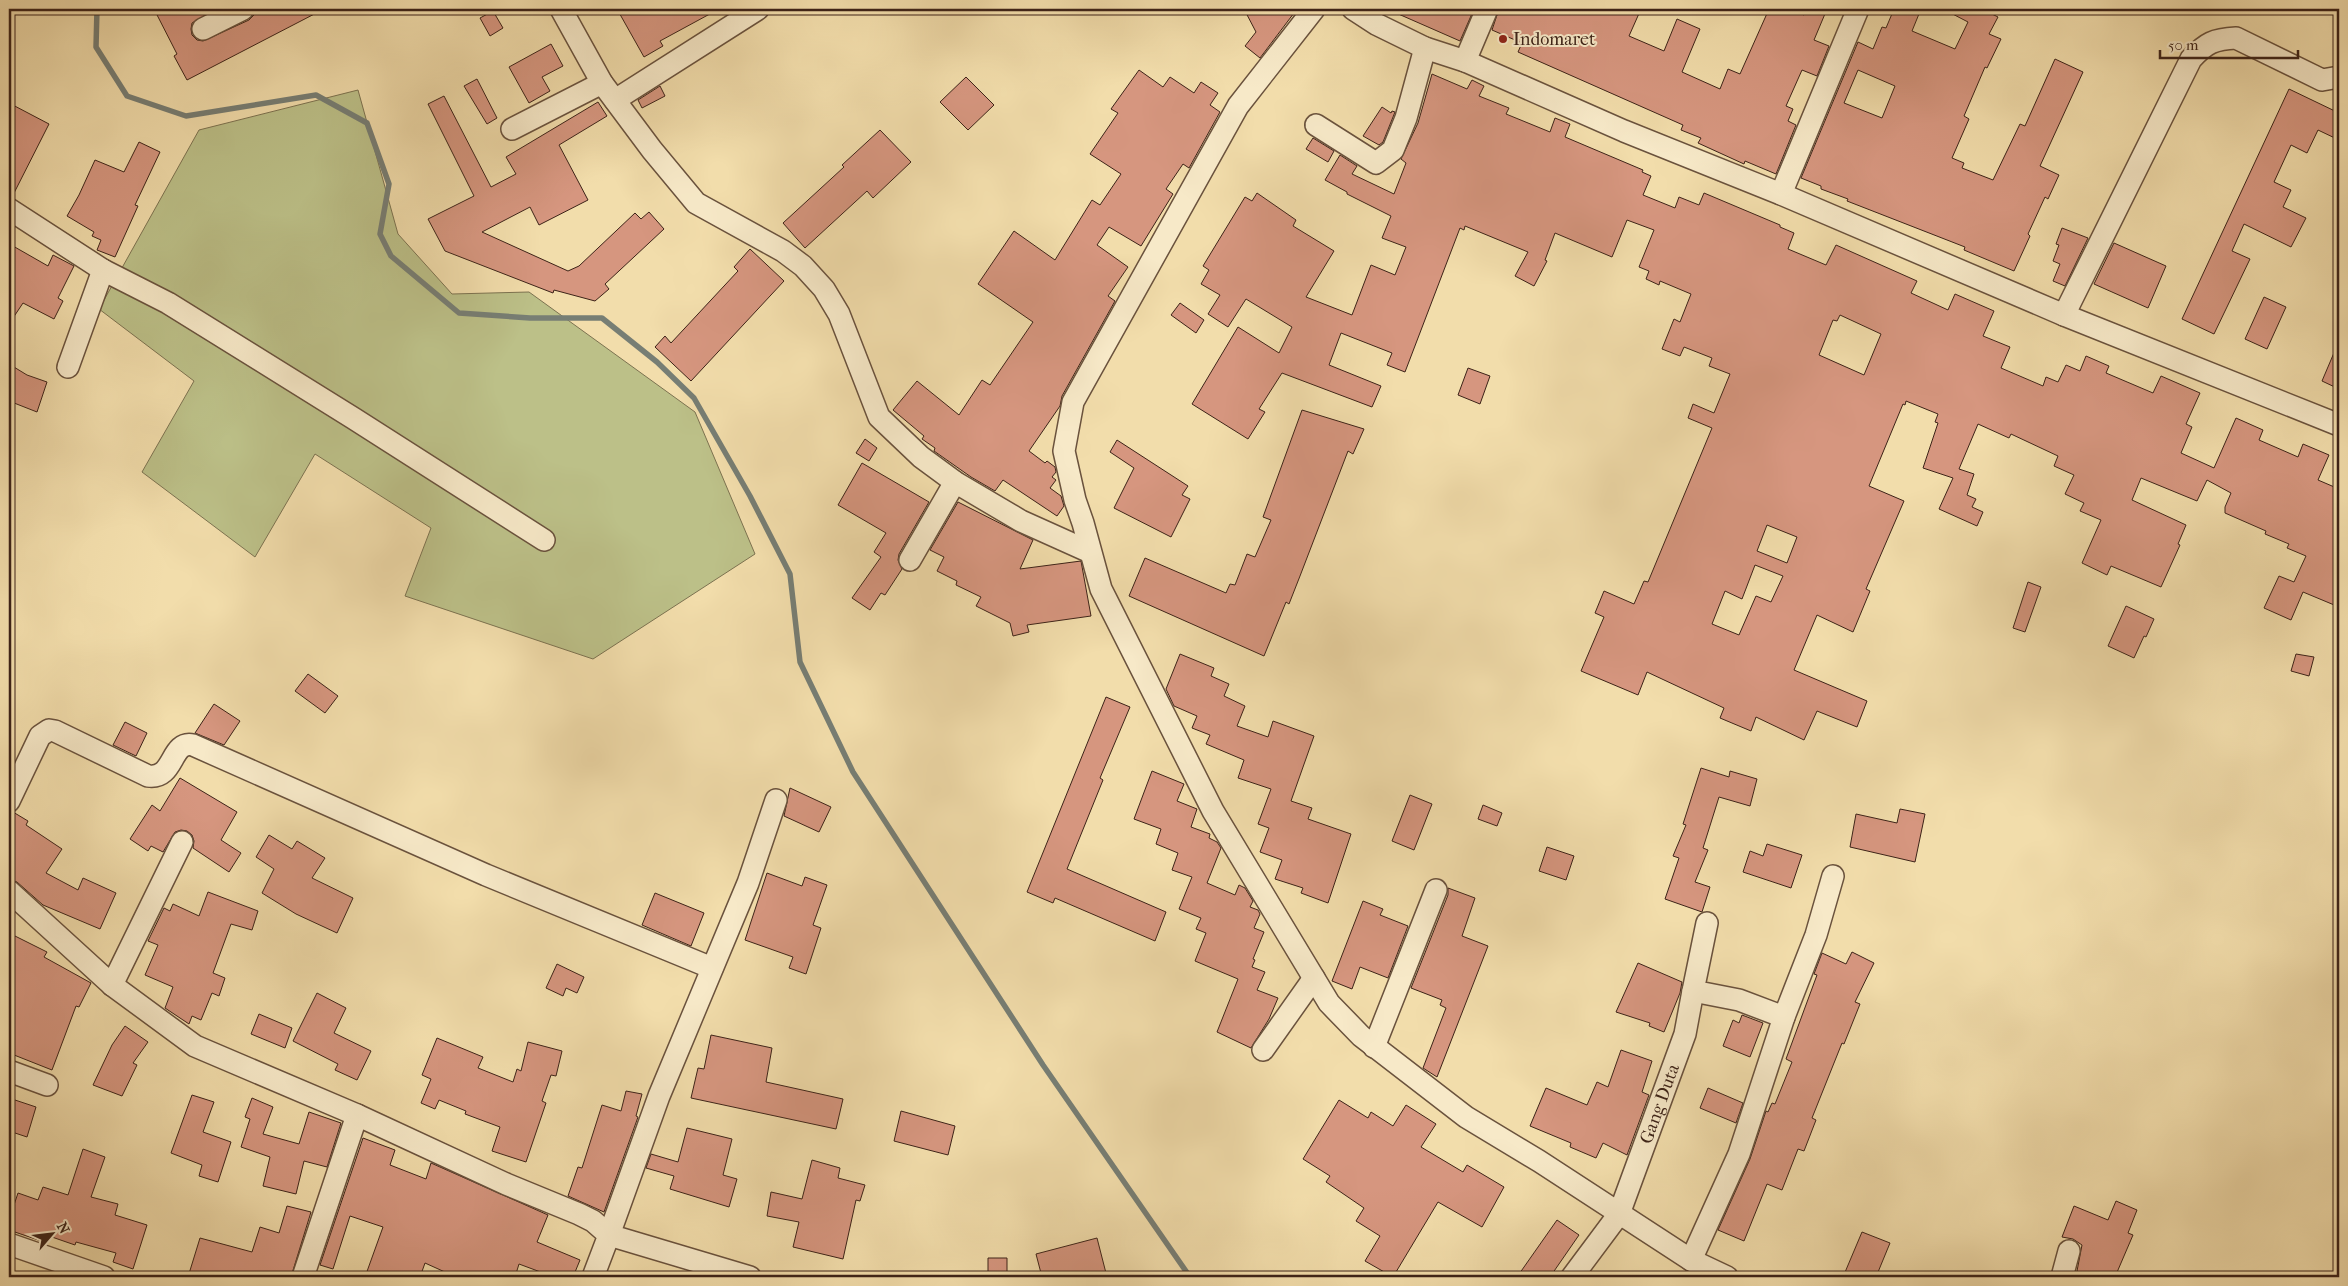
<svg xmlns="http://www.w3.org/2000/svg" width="2348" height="1286" font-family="'IM FELL French Canon',serif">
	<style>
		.green { fill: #bcc088; stroke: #7c7250 }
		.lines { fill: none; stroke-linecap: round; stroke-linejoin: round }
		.stream { stroke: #777e74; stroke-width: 5.5 }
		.building { fill: #d6967f; stroke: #3d2318; fill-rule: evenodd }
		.minor-casing { stroke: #6a523d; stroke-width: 24 }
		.minor { stroke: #f7e9c8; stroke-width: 21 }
		.poi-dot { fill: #8f2418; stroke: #f7e9c8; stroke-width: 2 }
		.labels { text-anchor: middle; stroke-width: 4; stroke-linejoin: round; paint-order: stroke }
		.poi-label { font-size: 18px; fill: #3d2318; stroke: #f7e9c8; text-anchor: start }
		.street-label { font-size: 18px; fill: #3d2318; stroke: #f7e9c8 }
	</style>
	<rect width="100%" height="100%" fill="#f2ddab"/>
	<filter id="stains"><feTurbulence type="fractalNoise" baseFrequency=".004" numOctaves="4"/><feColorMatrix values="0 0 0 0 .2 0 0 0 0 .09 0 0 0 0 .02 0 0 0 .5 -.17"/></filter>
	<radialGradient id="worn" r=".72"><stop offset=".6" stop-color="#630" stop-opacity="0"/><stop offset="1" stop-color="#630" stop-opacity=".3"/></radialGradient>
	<path class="green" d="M 358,90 L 398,234 L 452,294 L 529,292 L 695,412 L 755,554 L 593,659 L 405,596 L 431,528 L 315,454 L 255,557 L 142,472 L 194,381 L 99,309 L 199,130 Z"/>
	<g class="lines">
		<path class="stream" d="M 97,9 L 96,47 L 127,96 L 186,116 L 316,95 L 367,123 L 389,184 L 380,234 L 391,256 L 459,313 L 530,318 L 602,318 L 657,362 L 694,398 L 750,496 L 790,574 L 800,662 L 853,772 L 1043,1065 L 1190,1277"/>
	</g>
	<path class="building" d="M 154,9 L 216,9 L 192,23 L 191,29 L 192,35 L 197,40 L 203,41 L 249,20 L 254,15 L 255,9 L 324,9 L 187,80 L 174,56 L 177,54 Z
		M 617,9 L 719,9 L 660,41 L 663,46 L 644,57 Z
		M 1244,9 L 1297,9 L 1260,58 L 1245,46 L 1256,32 Z
		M 1387,9 L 1474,9 L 1460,41 Z
		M 1499,9 L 1641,9 L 1629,36 L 1664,51 L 1677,19 L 1700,29 L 1682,72 L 1720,89 L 1728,69 L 1740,74 L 1769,9 L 1789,9 L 1804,15 L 1806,9 L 1827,9 L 1814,40 L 1829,46 L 1817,76 L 1802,70 L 1786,106 L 1793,109 L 1788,121 L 1796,125 L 1776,174 L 1745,161 L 1744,164 L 1698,143 L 1701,138 L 1681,130 L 1683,125 L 1518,52 L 1522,43 L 1492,30 Z
		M 1894,9 L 1921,9 L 1912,31 L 1955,49 L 1968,22 L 1943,9 L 1982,9 L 1998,17 L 1989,34 L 2001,39 L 1987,68 L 1985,67 L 1964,116 L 1969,119 L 1952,158 L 1964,163 L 1962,168 L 1993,180 L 2020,124 L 2025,126 L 2055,59 L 2083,72 L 2040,166 L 2059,175 L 2048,199 L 2045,197 L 2028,234 L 2030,236 L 2014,271 L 1964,250 L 1965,247 L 1847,201 L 1848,199 L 1821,189 L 1821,186 L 1801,178 L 1858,42 L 1873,49 L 1882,27 L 1886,28 ZM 1858,70 L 1895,86 L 1882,118 L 1844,103 Z
		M 493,11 L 503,28 L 490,36 L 480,18 Z
		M 551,44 L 563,66 L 542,77 L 550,91 L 529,103 L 509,67 Z
		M 1139,70 L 1163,87 L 1170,77 L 1194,93 L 1201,82 L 1218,93 L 1210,105 L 1220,112 L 1189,168 L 1183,164 L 1166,189 L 1173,194 L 1141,246 L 1109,227 L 1097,245 L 1128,267 L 1108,296 L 1115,301 L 1062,396 L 1060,406 L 1029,451 L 1045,463 L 1047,461 L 1055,467 L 1056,472 L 1052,477 L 1056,480 L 1050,488 L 1061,496 L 1064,506 L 1057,516 L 1003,480 L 995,491 L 971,477 L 934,451 L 935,448 L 922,439 L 924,436 L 893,410 L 917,381 L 959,415 L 982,380 L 990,385 L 1033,322 L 978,284 L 1014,231 L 1055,260 L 1092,200 L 1100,205 L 1121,174 L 1090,154 L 1118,113 L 1111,109 Z
		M 1432,74 L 1467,89 L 1472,80 L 1484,86 L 1479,96 L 1509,108 L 1506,114 L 1550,132 L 1555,118 L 1570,124 L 1565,137 L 1643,170 L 1642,172 L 1651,176 L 1643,195 L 1675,208 L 1679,197 L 1699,205 L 1704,193 L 1780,225 L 1780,227 L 1794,233 L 1788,249 L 1826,265 L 1836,245 L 1917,281 L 1911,293 L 1948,310 L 1955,294 L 1994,311 L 1983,336 L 2010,347 L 2001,368 L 2043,386 L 2046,377 L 2058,382 L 2066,365 L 2080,371 L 2086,356 L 2109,366 L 2106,373 L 2153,393 L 2161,376 L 2200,393 L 2186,424 L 2192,427 L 2181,453 L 2214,468 L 2236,418 L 2263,430 L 2259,440 L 2298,457 L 2303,444 L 2329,455 L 2318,480 L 2339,489 L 2339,607 L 2303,592 L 2291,620 L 2264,608 L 2279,576 L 2294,582 L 2306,556 L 2287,548 L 2289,544 L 2265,534 L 2266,531 L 2225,513 L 2225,507 L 2231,493 L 2207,480 L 2197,501 L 2141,478 L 2132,500 L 2186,525 L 2178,544 L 2180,545 L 2161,587 L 2111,566 L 2107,575 L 2082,563 L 2101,520 L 2080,511 L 2084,503 L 2065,494 L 2074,475 L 2054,466 L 2058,456 L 2011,434 L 2009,438 L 1978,424 L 1959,469 L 1974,474 L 1967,495 L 1976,499 L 1972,507 L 1983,512 L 1977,526 L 1939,509 L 1953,478 L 1923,468 L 1938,423 L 1935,422 L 1938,414 L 1906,401 L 1905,405 L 1903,404 L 1869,486 L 1904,501 L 1866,589 L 1870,591 L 1853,632 L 1817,615 L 1794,670 L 1867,701 L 1857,727 L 1817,711 L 1804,740 L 1756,717 L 1751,731 L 1720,718 L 1724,708 L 1647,672 L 1638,695 L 1581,671 L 1604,617 L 1595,613 L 1604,591 L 1634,604 L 1644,581 L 1648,582 L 1712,428 L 1688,418 L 1693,404 L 1714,413 L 1730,374 L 1709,366 L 1712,358 L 1684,347 L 1680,356 L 1662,349 L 1674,319 L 1680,322 L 1691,294 L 1660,281 L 1659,285 L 1646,279 L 1649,271 L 1639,267 L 1654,230 L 1627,220 L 1612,257 L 1555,233 L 1545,260 L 1547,261 L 1534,286 L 1515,276 L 1528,252 L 1465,226 L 1464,230 L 1460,228 L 1405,372 L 1387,365 L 1392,353 L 1341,333 L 1329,365 L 1381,386 L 1372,407 L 1282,373 L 1259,409 L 1265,412 L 1248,439 L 1192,404 L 1238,327 L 1279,353 L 1292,327 L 1246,299 L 1228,327 L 1208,314 L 1220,295 L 1201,284 L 1209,270 L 1203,266 L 1245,197 L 1252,201 L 1257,193 L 1296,220 L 1293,226 L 1334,251 L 1306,297 L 1352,315 L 1371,265 L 1395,275 L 1406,247 L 1382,238 L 1391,216 L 1347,194 L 1347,192 L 1325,180 L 1340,155 L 1357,166 L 1352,174 L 1394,194 L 1406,163 L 1401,159 L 1418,123 ZM 1840,315 L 1881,334 L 1864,375 L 1819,355 L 1833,320 L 1837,321 ZM 1767,525 L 1797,537 L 1787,563 L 1757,551 ZM 1755,565 L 1783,576 L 1771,602 L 1756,596 L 1739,635 L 1712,624 L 1725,591 L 1742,599 Z
		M 966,77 L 994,105 L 968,130 L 940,102 Z
		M 477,79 L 497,118 L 487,124 L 464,86 Z
		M 660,86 L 665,96 L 642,108 L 638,100 Z
		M 2289,89 L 2339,113 L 2339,140 L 2318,130 L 2307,153 L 2291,145 L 2274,182 L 2291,190 L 2283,207 L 2306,218 L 2291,247 L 2244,224 L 2232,251 L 2250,259 L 2214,334 L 2182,319 Z
		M 444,96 L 491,187 L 516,174 L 506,157 L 598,102 L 607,116 L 559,145 L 588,200 L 539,225 L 530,207 L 482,232 L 568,271 L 579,266 L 635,213 L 641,219 L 649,212 L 664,229 L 605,284 L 609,289 L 595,301 L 554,290 L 553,293 L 445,251 L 428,219 L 474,196 L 428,104 Z
		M 9,103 L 49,124 L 12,197 L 9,197 Z
		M 1382,107 L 1391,113 L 1392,111 L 1395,112 L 1383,142 L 1379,145 L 1363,136 Z
		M 880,130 L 911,162 L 873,198 L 867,191 L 805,248 L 783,223 L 844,167 L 842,165 Z
		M 1313,138 L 1334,151 L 1328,162 L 1306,149 Z
		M 139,142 L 160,152 L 135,205 L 138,206 L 115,257 L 97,250 L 101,240 L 92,236 L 94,232 L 67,216 L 79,195 L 95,160 L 124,172 Z
		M 2062,228 L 2088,238 L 2065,286 L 2053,281 L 2060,264 L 2053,261 L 2059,245 L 2056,244 Z
		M 2114,243 L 2166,266 L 2148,308 L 2094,284 Z
		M 13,246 L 48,266 L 53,255 L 74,266 L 58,298 L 63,301 L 54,319 L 23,303 L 9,324 L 9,255 Z
		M 750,249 L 784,281 L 691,381 L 655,347 L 665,336 L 671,343 L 738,271 L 734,267 Z
		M 2264,297 L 2286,307 L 2267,349 L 2245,339 Z
		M 1180,303 L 1204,320 L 1196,333 L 1171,315 Z
		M 2339,341 L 2339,389 L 2322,381 Z
		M 9,364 L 27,375 L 47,382 L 37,412 L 9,401 Z
		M 1468,368 L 1490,376 L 1480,404 L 1458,395 Z
		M 1302,410 L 1364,429 L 1353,454 L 1348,451 L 1300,576 L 1289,604 L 1286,602 L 1264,656 L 1129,596 L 1145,558 L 1226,593 L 1230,584 L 1235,585 L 1247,554 L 1255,557 L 1271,520 L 1263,517 Z
		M 865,439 L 877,448 L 869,461 L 856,453 Z
		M 1117,440 L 1188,486 L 1182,495 L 1190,499 L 1171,537 L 1114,508 L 1134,468 L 1110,452 Z
		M 862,463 L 929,502 L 899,554 L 898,560 L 902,569 L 885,595 L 881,593 L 870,610 L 852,598 L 881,557 L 874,552 L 886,533 L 838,505 Z
		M 958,502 L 1033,540 L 1020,569 L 1081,561 L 1091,616 L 1027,625 L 1029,632 L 1013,636 L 1010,623 L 976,606 L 981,597 L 956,585 L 957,581 L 937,571 L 944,557 L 930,550 Z
		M 2028,582 L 2041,587 L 2025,632 L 2013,628 Z
		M 2126,606 L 2154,619 L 2146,637 L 2144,636 L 2134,658 L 2108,646 Z
		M 1180,654 L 1214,668 L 1211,676 L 1229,684 L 1224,696 L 1245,706 L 1237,726 L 1268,737 L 1273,721 L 1314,736 L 1291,801 L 1312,808 L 1308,819 L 1351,834 L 1328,903 L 1301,893 L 1303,888 L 1275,879 L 1282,860 L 1260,852 L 1269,828 L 1258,824 L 1271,789 L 1238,778 L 1244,760 L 1206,744 L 1210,735 L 1192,728 L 1197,716 L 1174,706 L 1166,689 Z
		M 2296,654 L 2314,657 L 2309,676 L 2291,671 Z
		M 308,674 L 338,696 L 325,713 L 295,691 Z
		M 1106,697 L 1130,707 L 1100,778 L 1103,780 L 1067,869 L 1166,912 L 1155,941 L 1055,898 L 1053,903 L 1027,892 Z
		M 214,704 L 240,721 L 224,745 L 195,733 Z
		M 125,722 L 147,733 L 136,756 L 113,745 Z
		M 1701,768 L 1729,777 L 1730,771 L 1757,779 L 1750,806 L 1719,797 L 1703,848 L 1708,850 L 1695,882 L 1710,887 L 1702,912 L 1665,899 L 1679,858 L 1673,856 L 1686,825 L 1683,824 Z
		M 1152,771 L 1184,784 L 1177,801 L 1197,809 L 1191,827 L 1210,834 L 1209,838 L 1217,842 L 1221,848 L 1207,883 L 1235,895 L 1239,885 L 1245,888 L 1253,901 L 1250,907 L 1258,910 L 1260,914 L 1254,928 L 1264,932 L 1253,959 L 1255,960 L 1252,967 L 1265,972 L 1257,990 L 1278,998 L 1269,1019 L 1251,1048 L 1217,1032 L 1238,979 L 1195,961 L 1206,933 L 1196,929 L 1201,918 L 1179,909 L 1192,877 L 1172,870 L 1178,853 L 1156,844 L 1161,829 L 1134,819 Z
		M 180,778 L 237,812 L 221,840 L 241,853 L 229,872 L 193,848 L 194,841 L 192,835 L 187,831 L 181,830 L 175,832 L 163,852 L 151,846 L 148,851 L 130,839 L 152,805 L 160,811 Z
		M 790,788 L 831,807 L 819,832 L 784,816 Z
		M 1410,795 L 1432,804 L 1414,850 L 1392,841 Z
		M 1483,805 L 1502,813 L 1497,826 L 1478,819 Z
		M 1900,809 L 1925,814 L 1915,862 L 1850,847 L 1856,814 L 1897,823 Z
		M 13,812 L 28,821 L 26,825 L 62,849 L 46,873 L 78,890 L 83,878 L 116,893 L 100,929 L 43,905 L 17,882 L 9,879 L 9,813 Z
		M 269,835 L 292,849 L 297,841 L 325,858 L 312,878 L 353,898 L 337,933 L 296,914 L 262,893 L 274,869 L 256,857 Z
		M 1767,844 L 1802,855 L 1791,888 L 1743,872 L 1750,851 L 1763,856 Z
		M 1547,847 L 1574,856 L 1566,880 L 1539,871 Z
		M 767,873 L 802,886 L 805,877 L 827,885 L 813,925 L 821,928 L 806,974 L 789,968 L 793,957 L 745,940 Z
		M 1448,888 L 1475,898 L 1462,936 L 1488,946 L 1437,1077 L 1423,1068 L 1446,1008 L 1440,1005 L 1442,1000 L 1411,988 L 1448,895 Z
		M 208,892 L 258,911 L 252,930 L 231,924 L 213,973 L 225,978 L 219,996 L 212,993 L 201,1020 L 192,1016 L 189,1024 L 165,1008 L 173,987 L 145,975 L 158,945 L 148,941 L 164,908 L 170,911 L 173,904 L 199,916 Z
		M 655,893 L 704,913 L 691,946 L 642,925 Z
		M 1363,901 L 1383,909 L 1380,915 L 1408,926 L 1388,978 L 1360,967 L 1352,989 L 1332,981 Z
		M 9,933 L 47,952 L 44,957 L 91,983 L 79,1007 L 76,1006 L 52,1070 L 9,1053 Z
		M 1852,952 L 1874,963 L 1855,1002 L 1860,1004 L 1844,1044 L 1842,1043 L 1812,1118 L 1816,1120 L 1804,1151 L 1798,1149 L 1782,1190 L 1767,1184 L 1744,1241 L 1718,1230 L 1750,1159 L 1766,1111 L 1768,1112 L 1772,1103 L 1775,1104 L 1792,1062 L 1786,1059 L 1817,975 L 1814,974 L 1822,953 L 1846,964 Z
		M 1638,963 L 1682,982 L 1680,993 L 1664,1032 L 1649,1026 L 1650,1023 L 1616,1012 Z
		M 557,964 L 584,977 L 577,993 L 566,988 L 563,996 L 546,988 Z
		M 317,993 L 346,1008 L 334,1033 L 371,1051 L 357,1080 L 335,1070 L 338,1064 L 293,1041 Z
		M 259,1014 L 292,1028 L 285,1048 L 251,1034 Z
		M 1742,1015 L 1763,1023 L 1750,1057 L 1723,1046 L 1733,1020 L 1739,1023 Z
		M 125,1026 L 148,1042 L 133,1063 L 137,1065 L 122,1096 L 93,1085 L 112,1045 Z
		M 711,1035 L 772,1048 L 766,1082 L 843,1099 L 836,1129 L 691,1098 L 698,1068 L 704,1069 Z
		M 437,1038 L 483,1057 L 478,1068 L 513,1082 L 517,1069 L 521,1071 L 528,1042 L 562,1051 L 556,1076 L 551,1075 L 542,1101 L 546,1103 L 526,1162 L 492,1151 L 500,1127 L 465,1114 L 466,1111 L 439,1100 L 435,1109 L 421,1103 L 431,1079 L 422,1075 Z
		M 1621,1050 L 1652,1061 L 1642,1092 L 1649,1095 L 1627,1155 L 1603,1143 L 1596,1158 L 1570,1147 L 1571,1143 L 1530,1126 L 1546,1088 L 1587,1105 L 1597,1082 L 1608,1087 Z
		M 1708,1088 L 1743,1103 L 1736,1123 L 1700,1108 Z
		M 626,1091 L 642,1094 L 636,1116 L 638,1117 L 604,1212 L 568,1196 L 578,1167 L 582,1168 L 602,1105 L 621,1111 Z
		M 192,1095 L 214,1102 L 203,1132 L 231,1142 L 218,1182 L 199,1176 L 202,1165 L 171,1153 Z
		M 9,1098 L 36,1107 L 27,1137 L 9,1131 Z
		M 252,1098 L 273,1107 L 263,1134 L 299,1144 L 309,1112 L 341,1123 L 327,1167 L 304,1161 L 296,1194 L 263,1186 L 270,1157 L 241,1147 L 250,1119 L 245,1117 Z
		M 1339,1100 L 1368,1118 L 1371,1112 L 1393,1126 L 1406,1105 L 1436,1124 L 1421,1147 L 1463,1172 L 1467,1165 L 1504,1187 L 1482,1227 L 1438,1202 L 1393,1277 L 1365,1261 L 1380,1236 L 1356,1221 L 1364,1208 L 1326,1182 L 1330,1176 L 1303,1159 Z
		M 901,1111 L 955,1126 L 948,1155 L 894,1141 Z
		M 687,1128 L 732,1139 L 723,1175 L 737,1179 L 729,1207 L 670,1189 L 674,1176 L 646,1168 L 651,1154 L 678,1162 Z
		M 363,1138 L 395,1150 L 390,1165 L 426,1179 L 431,1163 L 548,1215 L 537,1242 L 580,1260 L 573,1277 L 554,1277 L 519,1264 L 515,1277 L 456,1277 L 425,1263 L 420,1277 L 365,1277 L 383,1227 L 350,1216 L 333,1269 L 320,1265 Z
		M 83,1149 L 105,1157 L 91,1197 L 118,1204 L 115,1215 L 147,1225 L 133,1269 L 113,1262 L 116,1253 L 76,1242 L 75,1245 L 49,1236 L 47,1243 L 9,1230 L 9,1220 L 18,1193 L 38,1200 L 43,1187 L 68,1195 Z
		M 812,1160 L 840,1168 L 838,1178 L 865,1185 L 860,1201 L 856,1200 L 843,1259 L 793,1247 L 799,1222 L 767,1216 L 771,1192 L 802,1199 Z
		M 2116,1201 L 2137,1210 L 2128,1233 L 2133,1235 L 2115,1277 L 2093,1277 L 2077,1271 L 2082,1245 L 2073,1239 L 2062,1237 L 2074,1206 L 2108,1220 Z
		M 287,1206 L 311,1212 L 291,1277 L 188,1277 L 200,1238 L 252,1252 L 260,1227 L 279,1233 Z
		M 1557,1220 L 1579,1235 L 1550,1277 L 1517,1277 Z
		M 1862,1232 L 1890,1243 L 1876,1277 L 1843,1277 Z
		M 1097,1238 L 1107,1277 L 1042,1277 L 1036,1254 Z
		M 988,1258 L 1007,1258 L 1007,1277 L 988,1277 Z"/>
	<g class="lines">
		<defs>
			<g id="minor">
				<path d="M 561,9 L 602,83 L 652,150 L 696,203 L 783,251 L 803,266 L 824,289 L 839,314 L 879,417 L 921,457 L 955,482 L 1021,521 L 1090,552"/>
				<path d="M 1314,9 L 1238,106 L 1073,402 L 1064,451 L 1075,500 L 1083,523 L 1101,589 L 1213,811 L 1329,1003 L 1361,1036 L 1466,1117 L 1539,1161 L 1691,1260 L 1727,1277"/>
				<path d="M 1353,9 L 1376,24 L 1425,48 L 1465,61 L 1624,131 L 1781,194 L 2064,315 L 2339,425"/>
				<path d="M 203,29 L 243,9"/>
				<path d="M 1465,61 L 1487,9"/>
				<path d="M 615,100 L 758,9"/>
				<path d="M 1316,125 L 1376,163 L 1393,150 L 1406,118 L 1425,48"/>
				<path d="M 512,129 L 602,83"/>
				<path d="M 1781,194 L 1858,9"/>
				<path d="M 9,209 L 103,270 L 168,303 L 353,418 L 544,540"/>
				<path d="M 2064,315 L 2191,59 C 2206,43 2214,39 2236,38 L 2322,80 L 2339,77"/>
				<path d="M 68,367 L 103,270"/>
				<path d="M 910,560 L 955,482"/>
				<path d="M 9,801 L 40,736 L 49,730 L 55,731 L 148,776 C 175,780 170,740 193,745 L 486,875 L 712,968"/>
				<path d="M 9,891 L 112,985 L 195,1046 L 357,1115 L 506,1184 L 579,1214 L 593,1221 L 609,1235 L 593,1277"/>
				<path d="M 1707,923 L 1693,991 L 1739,1000 L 1784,1017"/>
				<path d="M 112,985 L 182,842"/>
				<path d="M 1374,1047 L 1436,890"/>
				<path d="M 1263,1050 L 1314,978"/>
				<path d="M 9,1071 L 47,1085"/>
				<path d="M 9,1244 L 104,1277"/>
				<path d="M 1691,1260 L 1739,1154 L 1784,1017 L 1816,935 L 1833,876"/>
				<path d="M 303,1277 L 357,1115"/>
				<path d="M 750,1277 L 609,1235 L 659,1096 L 748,883 L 776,800"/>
				<path id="s1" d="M 1572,1277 L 1619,1214 L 1685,1034 L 1693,991"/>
				<path d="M 2062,1277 L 2069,1251"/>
			</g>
		</defs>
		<use href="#minor" class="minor-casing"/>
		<use href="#minor" class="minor"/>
	</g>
	<circle class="poi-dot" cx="1503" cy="39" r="5"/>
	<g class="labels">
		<g class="poi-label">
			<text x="1513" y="45">Indomaret</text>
		</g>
		<g class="street-label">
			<text dy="6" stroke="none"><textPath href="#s1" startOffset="196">Gang Duta</textPath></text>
		</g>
	</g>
	<rect width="2348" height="1286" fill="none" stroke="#f2ddab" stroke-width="30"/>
	<rect x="10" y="10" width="2328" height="1266" fill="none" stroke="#3d2318" stroke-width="2.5"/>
	<rect x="15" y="15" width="2318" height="1256" fill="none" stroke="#3d2318"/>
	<g transform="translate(52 1234) rotate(62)" stroke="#f7e9c8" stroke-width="4" paint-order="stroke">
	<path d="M0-4L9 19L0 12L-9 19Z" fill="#3d2318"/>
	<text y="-8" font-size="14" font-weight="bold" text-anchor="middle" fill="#3d2318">N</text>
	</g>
	<path d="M2160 50v8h138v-8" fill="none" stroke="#3d2318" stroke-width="2.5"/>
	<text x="2168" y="50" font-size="15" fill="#3d2318" stroke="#f7e9c8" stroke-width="4" paint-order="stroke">50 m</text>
	<rect width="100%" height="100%" filter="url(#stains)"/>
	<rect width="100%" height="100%" fill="url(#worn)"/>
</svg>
